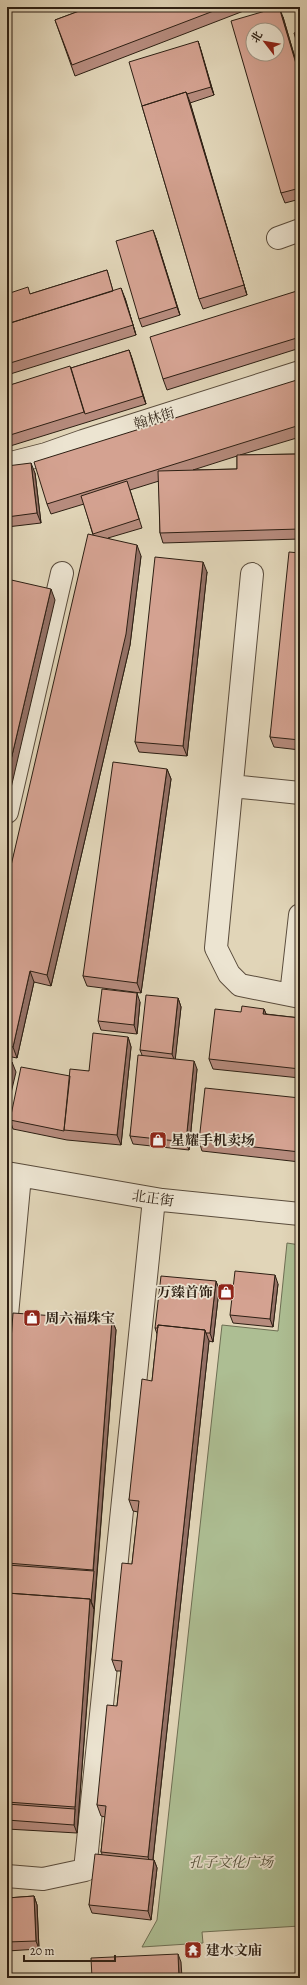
<svg xmlns="http://www.w3.org/2000/svg" width="307" height="1985" font-family="Alegreya,'Noto Serif SC',serif">
	<style>
		.green { fill: #adbe93; stroke: #6d6e53 }
		.lines { fill: none; stroke-linecap: round; stroke-linejoin: round }
		.minor-casing { stroke: #5a4c3c; stroke-width: 24 }
		.minor { stroke: #ece4d1; stroke-width: 22 }
		.wall { fill: #b68b7d; stroke: #2d1f13; fill-rule: evenodd }
		.shaded-wall { fill: #947166; stroke: #2d1f13 }
		.building { fill: #d4a291; stroke: #2d1f13; fill-rule: evenodd }
		.labels { text-anchor: middle; stroke-width: 3.5; stroke-linejoin: round; paint-order: stroke }
		.street-label { font-size: 14px; fill: #2d1f13; stroke: #ece4d1 }
		.poi-label { font-size: 14px; font-weight: bold; fill: #2d1f13; stroke: #ece4d1; text-anchor: start }
		.park-label { font-size: 14px; font-style: italic; fill: #534f39; stroke: #ece4d1 }
	</style>
	<rect width="100%" height="100%" fill="#e1d5b8"/>
	<filter id="stains"><feTurbulence type="fractalNoise" baseFrequency=".005" numOctaves="4"/><feColorMatrix values="0 0 0 0 .2 0 0 0 0 .09 0 0 0 0 .02 0 0 0 .5 -.17"/></filter>
	<radialGradient id="worn" r=".72"><stop offset=".6" stop-color="#630" stop-opacity="0"/><stop offset="1" stop-color="#630" stop-opacity=".3"/></radialGradient>
	<path class="green" d="M 287,1243 L 300,1245 L 300,1926 L 202,1932 L 203,1943 L 142,1947 L 157,1920 L 222,1325 L 278,1331 Z"/>
	<g class="lines">
		<defs>
			<path id="minor" d="M 278,238 L 300,230
				M 7,464 L 46,454 L 83,441 L 300,372
				M 252,574 L 216,948 L 229,974 L 240,985 L 300,997
				M 232,786 L 300,793
				M 7,812 L 62,573
				M 291,995 L 300,915
				M 7,1173 L 162,1200 L 300,1214
				M 7,1315 L 20,1176
				M 7,1876 L 43,1879 L 85,1870 L 154,1199"/>
		</defs>
		<use href="#minor" class="minor-casing"/>
		<use href="#minor" class="minor"/>
	</g>
	<path class="wall" d="M 90,7 L 254,7 L 75,76 L 55,20 Z
		M 283,17 L 300,75 L 300,199 L 285,203 L 281,193 Z
		M 198,41 L 214,95 L 190,103 L 247,295 L 203,309 L 199,299 L 142,106 Z
		M 156,238 L 180,315 L 142,327 L 139,319 Z
		M 107,270 L 113,291 L 125,298 L 136,335 L 7,375 L 7,294 L 30,294 Z
		M 300,290 L 300,348 L 167,390 L 163,379 Z
		M 129,350 L 146,404 L 7,447 L 7,386 L 71,368 Z
		M 300,379 L 300,437 L 240,455 L 300,454 L 300,539 L 163,543 L 160,533 L 159,481 L 130,490 L 142,528 L 108,538 L 141,556 L 130,645 L 51,986 L 34,982 L 17,1058 L 7,1056 L 7,883 L 93,535 L 84,504 L 51,514 L 47,504 ZM 237,456 L 237,469 L 193,470 Z
		M 7,466 L 35,473 L 41,523 L 7,527 Z
		M 300,553 L 300,750 L 274,747 L 270,737 Z
		M 207,572 L 187,756 L 139,752 L 135,742 Z
		M 167,769 L 171,779 L 141,993 L 87,986 L 83,976 Z
		M 178,998 L 181,1007 L 175,1059 L 197,1069 L 189,1150 L 133,1144 L 130,1136 L 142,1055 L 140,1050 Z
		M 140,1002 L 137,1034 L 101,1030 L 98,1021 Z
		M 264,1009 L 266,1014 L 300,1018 L 300,1078 L 213,1069 L 209,1059 L 241,1012 Z
		M 128,1037 L 131,1047 L 121,1145 L 67,1140 L 13,1129 L 10,1120 L 70,1076 L 89,1071 Z
		M 300,1098 L 300,1162 L 202,1151 L 199,1141 Z
		M 216,1281 L 219,1290 L 213,1342 L 209,1341 L 153,1860 L 154,1860 L 157,1868 L 151,1920 L 92,1913 L 89,1905 L 102,1854 L 101,1852 L 105,1817 L 101,1816 L 97,1805 L 117,1706 L 121,1671 L 116,1671 L 112,1660 L 132,1564 L 138,1512 L 133,1511 L 129,1500 L 152,1381 L 157,1334 L 155,1328 Z
		M 278,1284 L 273,1327 L 233,1323 L 230,1315 Z
		M 112,1320 L 116,1330 L 77,1833 L 7,1829 L 7,1395 Z
		M 34,1896 L 37,1905 L 39,1949 L 7,1951 L 7,1898 Z"/>
	<path class="shaded-wall" d="M 279,7 L 283,17 L 300,75 L 300,77 Z
		M 198,41 L 201,50 L 214,95 L 211,87 Z
		M 186,92 L 190,102 L 247,295 L 244,285 Z
		M 153,230 L 156,238 L 180,315 L 177,307 Z
		M 121,288 L 125,298 L 136,335 L 133,325 Z
		M 129,350 L 132,358 L 146,404 L 143,396 Z
		M 31,463 L 35,473 L 41,523 L 37,513 Z
		M 137,545 L 141,556 L 130,645 L 51,986 L 47,975 Z
		M 203,562 L 207,572 L 187,756 L 183,746 Z
		M 51,589 L 55,600 L 7,805 L 7,777 Z
		M 167,769 L 171,779 L 141,993 L 137,983 Z
		M 30,971 L 34,982 L 17,1058 L 13,1047 Z
		M 137,993 L 140,1002 L 137,1034 L 134,1025 Z
		M 178,998 L 181,1007 L 175,1062 L 172,1054 Z
		M 264,1009 L 268,1019 L 263,1014 Z
		M 128,1037 L 131,1047 L 121,1145 L 117,1135 Z
		M 194,1061 L 197,1069 L 189,1150 L 186,1142 Z
		M 12,1062 L 16,1072 L 7,1110 L 7,1085 Z
		M 275,1275 L 278,1284 L 273,1327 L 270,1319 Z
		M 216,1281 L 219,1290 L 213,1342 L 210,1333 Z
		M 112,1320 L 116,1330 L 94,1609 L 91,1601 Z
		M 205,1330 L 209,1341 L 152,1868 L 148,1857 Z
		M 90,1599 L 94,1609 L 77,1833 L 74,1825 L 75,1809 L 75,1807 Z
		M 154,1860 L 157,1868 L 151,1920 L 148,1911 Z
		M 34,1896 L 37,1905 L 39,1949 L 36,1941 Z
		M 178,1954 L 181,1962 L 182,1978 L 179,1978 Z"/>
	<path class="building" d="M 90,7 L 224,7 L 72,65 L 55,20 Z
		M 279,7 L 300,77 L 300,188 L 281,193 L 231,21 ZM 253,30 L 277,30 L 277,54 L 253,54 Z
		M 295,7 L 300,7 L 300,26 Z
		M 300,31 L 300,53 L 294,33 Z
		M 198,41 L 211,87 L 187,94 L 186,92 L 142,106 L 129,62 Z
		M 186,92 L 244,285 L 199,299 L 142,106 Z
		M 153,230 L 177,307 L 139,319 L 116,241 Z
		M 107,270 L 113,291 L 7,324 L 7,294 L 28,287 L 30,294 Z
		M 121,288 L 133,325 L 7,364 L 7,324 Z
		M 300,290 L 300,337 L 163,379 L 150,337 Z
		M 129,350 L 143,396 L 85,414 L 71,368 Z
		M 70,366 L 84,412 L 7,436 L 7,386 Z
		M 300,379 L 300,425 L 47,504 L 34,462 Z
		M 300,454 L 300,529 L 160,533 L 158,471 L 237,469 L 237,455 Z
		M 31,463 L 37,513 L 7,517 L 7,466 Z
		M 127,481 L 139,519 L 93,534 L 81,496 Z
		M 88,534 L 137,545 L 126,634 L 47,975 L 30,971 L 13,1047 L 7,1046 L 7,883 Z
		M 289,552 L 300,553 L 300,740 L 270,737 Z
		M 155,557 L 203,562 L 183,746 L 135,742 Z
		M 7,579 L 51,589 L 7,777 Z
		M 113,762 L 167,769 L 137,983 L 83,976 Z
		M 102,989 L 137,993 L 134,1025 L 98,1021 Z
		M 146,995 L 178,998 L 172,1054 L 140,1050 Z
		M 242,1006 L 264,1009 L 263,1014 L 300,1018 L 300,1069 L 209,1059 L 215,1009 L 241,1012 Z
		M 93,1033 L 128,1037 L 117,1135 L 64,1130 L 70,1069 L 89,1071 Z
		M 138,1055 L 194,1061 L 186,1142 L 130,1136 Z
		M 7,1061 L 12,1062 L 7,1085 Z
		M 21,1067 L 70,1076 L 64,1130 L 64,1131 L 10,1120 Z
		M 205,1088 L 300,1098 L 300,1152 L 199,1141 Z
		M 235,1271 L 275,1275 L 270,1319 L 230,1315 Z
		M 161,1276 L 216,1281 L 210,1333 L 206,1333 L 205,1330 L 158,1325 L 158,1328 L 155,1328 Z
		M 13,1313 L 112,1320 L 93,1570 L 7,1563 L 7,1395 Z
		M 158,1325 L 205,1330 L 148,1857 L 101,1852 L 106,1806 L 97,1805 L 107,1705 L 117,1706 L 122,1661 L 112,1660 L 122,1563 L 132,1564 L 139,1501 L 129,1500 L 142,1379 L 152,1381 Z
		M 7,1565 L 94,1571 L 91,1601 L 90,1599 L 7,1593 Z
		M 7,1593 L 90,1599 L 75,1807 L 7,1802 Z
		M 7,1804 L 75,1809 L 74,1825 L 7,1820 Z
		M 95,1854 L 154,1860 L 148,1911 L 89,1905 Z
		M 34,1896 L 36,1941 L 7,1942 L 7,1898 Z
		M 178,1954 L 179,1978 L 92,1978 L 91,1958 Z"/>
	<defs>
		<symbol id="shop-square" viewBox="-11 -11 22 22"><rect x="-9" y="-9" width="18" height="18" rx="4" fill="#8f2418" stroke="#ece4d1"/><path d="M-5-2.5h2.3a2.7 3.5 0 0 1 5.4 0H5L5.5 6h-11ZM-1.5-2.5h3a1.5 2.3 0 0 0-3 0Z" fill="#fff"/></symbol>
		<symbol id="temple-square" viewBox="-11 -11 22 22"><rect x="-9" y="-9" width="18" height="18" rx="4" fill="#8f2418" stroke="#ece4d1"/><path d="M0-6L5-2H3V0L6.5 2.5H4V6H1.5V3h-3V6H-4V2.5H-6.5L-3 0V-2H-5Z" fill="#fff"/></symbol>
	</defs>
	<g fill-rule="evenodd">
		<use href="#shop-square" x="148" y="1130" width="20" height="20"/>
		<use href="#shop-square" x="216" y="1282" width="20" height="20"/>
		<use href="#shop-square" x="22" y="1308" width="20" height="20"/>
		<use href="#temple-square" x="183" y="1940" width="20" height="20"/>
	</g>
	<g class="labels">
		<g class="street-label">
			<text transform="translate(154 418) rotate(-17)" y="5">翰林街</text>
			<text transform="translate(153 1198) rotate(8)" y="5">北正街</text>
		</g>
		<g class="poi-label">
			<text x="171" y="1145">星耀手机卖场</text>
			<text x="213" y="1297" text-anchor="end">万臻首饰</text>
			<text x="45" y="1323">周六福珠宝</text>
			<text x="206" y="1955">建水文庙</text>
		</g>
		<g class="park-label">
			<text x="231" y="1867">孔子文化广场</text>
		</g>
	</g>
	<rect width="307" height="1985" fill="none" stroke="#e1d5b8" stroke-width="24"/>
	<rect x="8" y="8" width="291" height="1969" fill="none" stroke="#2d1f13" stroke-width="2"/>
	<rect x="12" y="12" width="283" height="1961" fill="none" stroke="#2d1f13"/>
	<g transform="translate(265 42) rotate(301)"><circle r="19" fill="#ece4d1" stroke="#a09585"/>
	<path d="M0-3L7 15L0 10L-7 15Z" fill="#8f2418"/>
	<text y="-6" font-size="11" font-weight="bold" text-anchor="middle" fill="#2d1f13">北</text>
	</g>
	<path d="M24 1955v6h91v-6" fill="none" stroke="#2d1f13" stroke-width="2"/>
	<text x="30" y="1955" font-size="12" fill="#2d1f13" stroke="#ece4d1" stroke-width="3" paint-order="stroke">20 m</text>
	<rect width="100%" height="100%" filter="url(#stains)"/>
	<rect width="100%" height="100%" fill="url(#worn)"/>
</svg>
